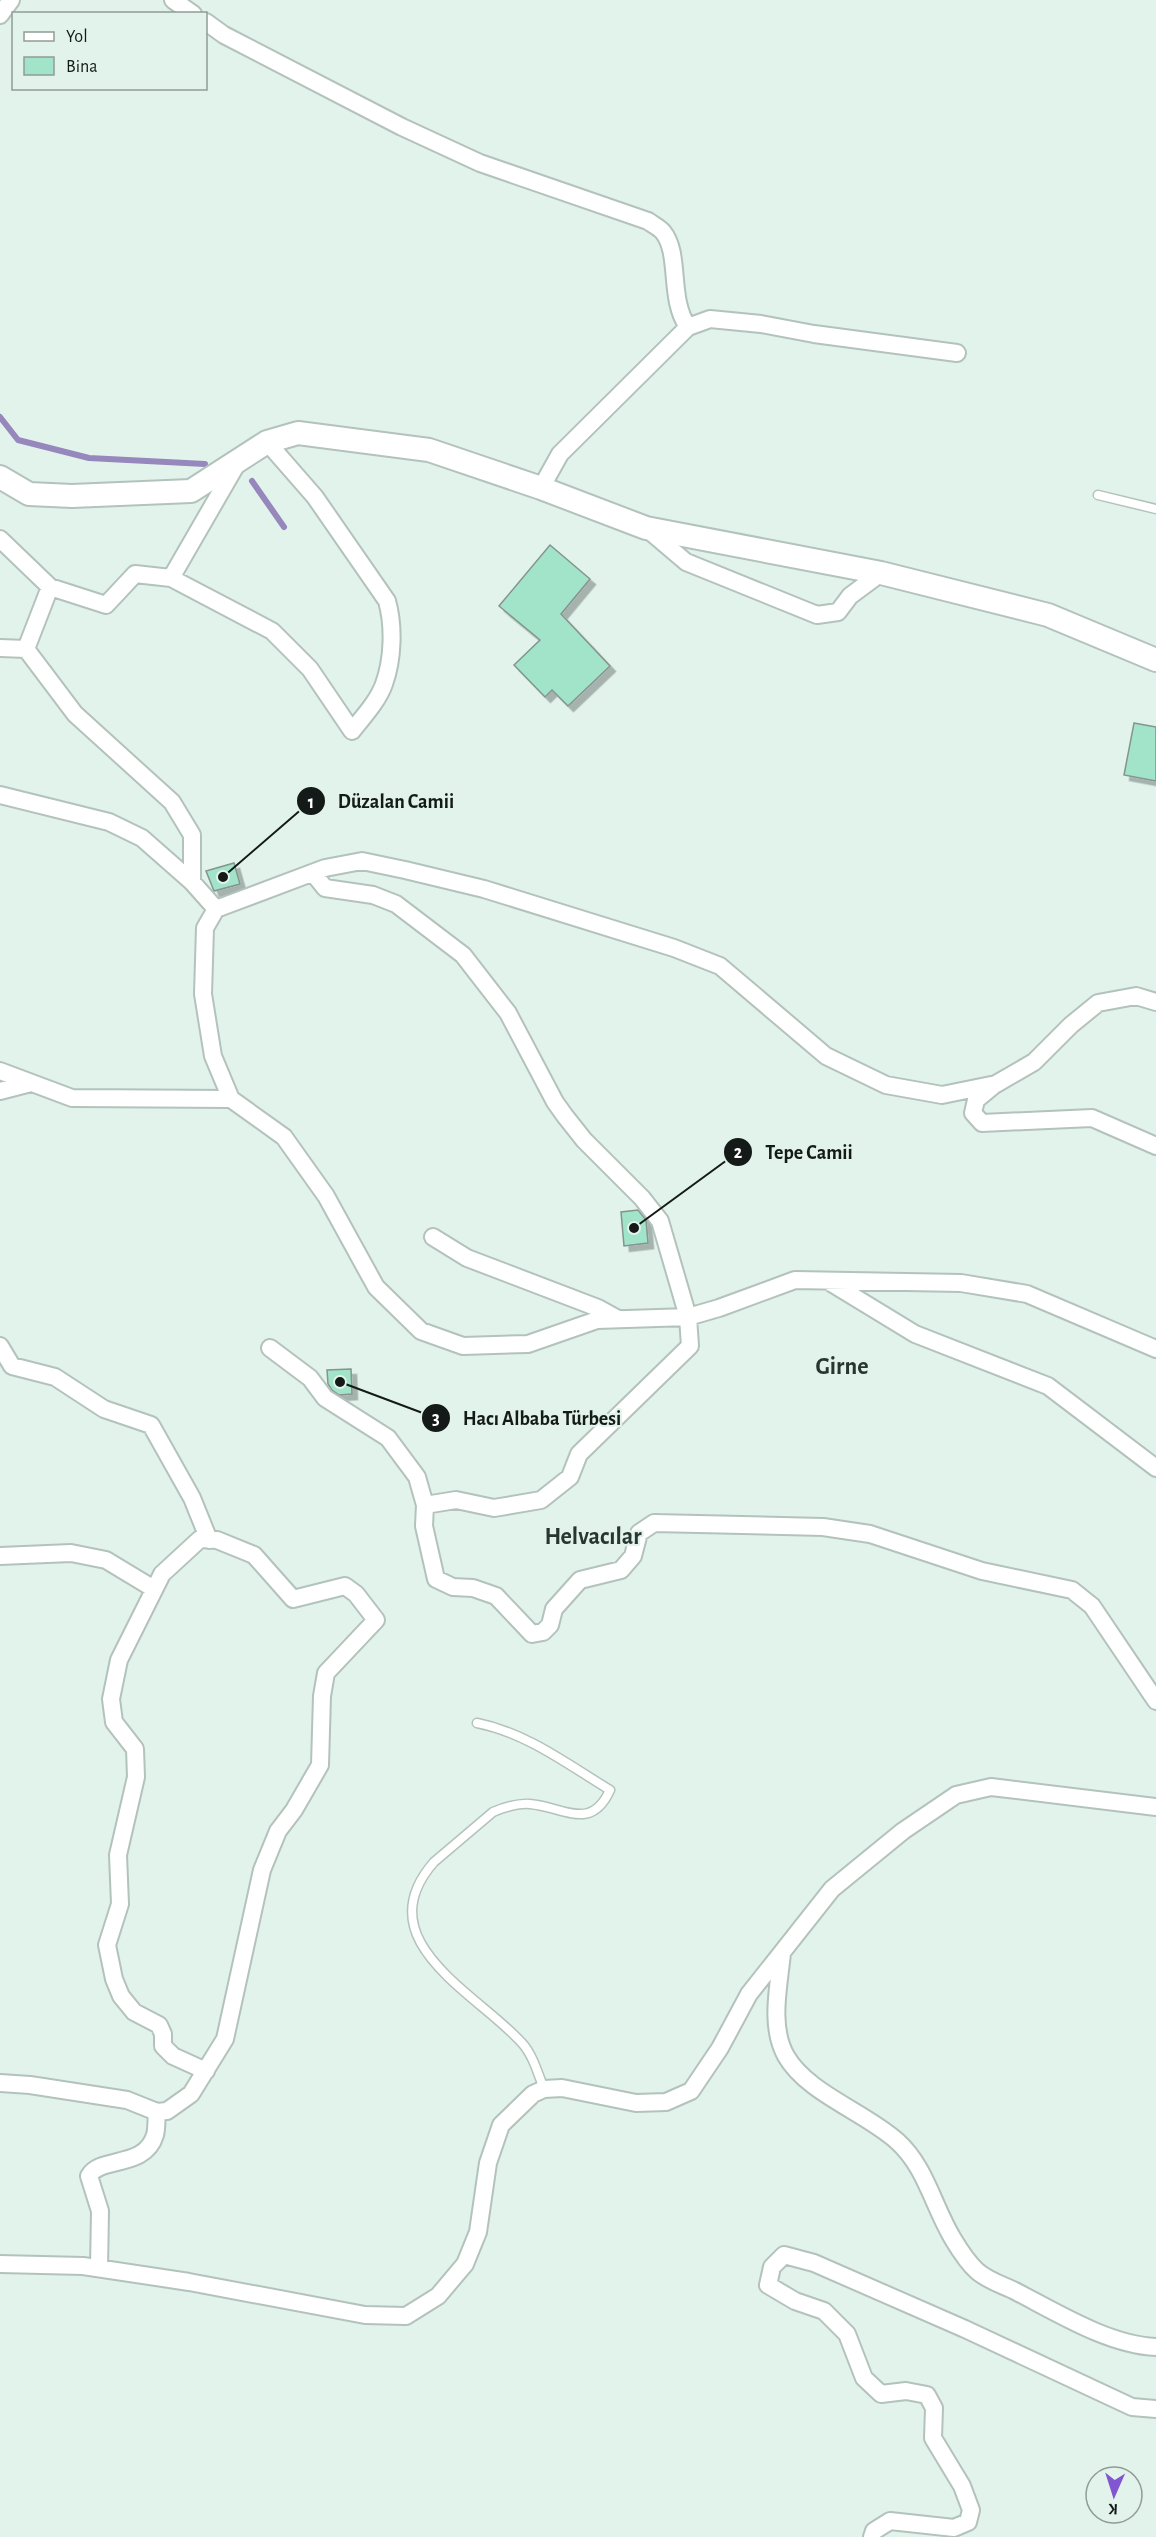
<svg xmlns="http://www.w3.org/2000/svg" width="1156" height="2537" font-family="'Alegreya Sans',sans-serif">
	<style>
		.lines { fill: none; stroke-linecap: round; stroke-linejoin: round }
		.stream { stroke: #9688bc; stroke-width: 6 }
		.building { fill: #a1e4ca; stroke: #85948e; stroke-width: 1.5; filter: url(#shadow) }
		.lane-casing { stroke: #b3c2bc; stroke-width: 11 }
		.street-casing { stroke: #b3c2bc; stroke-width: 20 }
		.secondary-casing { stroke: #b3c2bc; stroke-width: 26 }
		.lane { stroke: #fff; stroke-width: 8 }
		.street { stroke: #fff; stroke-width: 16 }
		.secondary { stroke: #fff; stroke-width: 22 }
		.labels { text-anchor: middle; stroke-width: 4.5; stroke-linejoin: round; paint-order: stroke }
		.district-label { font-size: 24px; font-weight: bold; fill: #283530; stroke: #e2f3ec }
		.leader { fill: none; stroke: #141a17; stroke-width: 2 }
		.callout-dot { fill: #141a17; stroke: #e2f3ec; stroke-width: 2 }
		.mark-label { font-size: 18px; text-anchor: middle; font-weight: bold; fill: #fff }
		.callout-label { font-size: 20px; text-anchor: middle; font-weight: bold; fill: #141a17; stroke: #e2f3ec; stroke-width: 4.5; stroke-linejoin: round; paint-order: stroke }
	</style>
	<defs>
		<filter id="shadow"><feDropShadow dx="5.5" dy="5.5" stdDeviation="0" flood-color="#0004"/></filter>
	</defs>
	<rect width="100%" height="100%" fill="#e2f3ec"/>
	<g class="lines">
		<path class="stream" d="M 0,417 L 18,440 L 89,458 L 205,464
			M 252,481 L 284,527"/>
	</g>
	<path class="building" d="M 550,545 L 590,579 L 561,614 L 610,666 L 568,706 L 552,690 L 545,697 L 514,665 L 540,640 L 499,606 Z
		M 1134,723 L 1156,727 L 1156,781 L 1124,775 Z
		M 234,863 L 240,884 L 214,891 L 206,871 Z
		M 638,1210 L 646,1220 L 648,1243 L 624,1246 L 621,1212 Z
		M 351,1369 L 352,1394 L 339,1395 L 332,1390 L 328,1384 L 327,1370 Z"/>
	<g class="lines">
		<defs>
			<path id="lane" d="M 1098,495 L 1156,509
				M 477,1723 C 527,1733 567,1764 610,1790 C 591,1832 564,1807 530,1804 C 517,1803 505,1807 493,1812 L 434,1862 C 365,1941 477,1993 522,2043 C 533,2055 538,2074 544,2089"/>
			<path id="street" d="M 173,0 L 193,14
				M 0,15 L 11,0
				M 206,22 L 224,35 L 402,127 L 480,163 L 648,221 C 652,224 660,228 663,232 C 681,254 668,299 688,327
				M 541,488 L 560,454 L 688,327 L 710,319 L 761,324 L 814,334 L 957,353
				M 646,528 L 686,562 L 817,615 L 838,612 L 850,596 L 881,573
				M 0,539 L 50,587 L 26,649 L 75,714 L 172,802 L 192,835 L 192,882 L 216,909
				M 171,578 L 238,462
				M 50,587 L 106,605 L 135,574 L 171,578 L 272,631 L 310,669 L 352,731 C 363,717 378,701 384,684 C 393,659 394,626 387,601 L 315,497 L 267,442
				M 0,648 L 26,649
				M 0,795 L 109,822 L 142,838 L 192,882
				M 313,873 L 325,888 L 373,895 L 396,904 L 463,955 L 508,1013 L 555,1102 L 565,1116 L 584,1140 L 642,1198 L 660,1221 L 688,1317 L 690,1346 L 579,1454 L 570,1477 L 541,1500 L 494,1508 L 456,1500 L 425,1505 L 424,1526 L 436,1579 L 453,1587 L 473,1588 L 496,1596 L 532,1634 L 543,1632 L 550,1625 L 554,1609 L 580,1580 L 621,1570 L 633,1556 L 639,1533 L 654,1523 L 823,1527 L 870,1534 L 982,1571 L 1072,1590 L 1092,1606 L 1156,1701
				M 1156,1002 L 1136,996 L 1098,1003 L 1071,1025 L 1034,1062 L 996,1084 L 942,1095 L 886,1085 L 826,1056 L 720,966 L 674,948 L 484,889 L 405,870 L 362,861 L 325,868 L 216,909 L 205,928 L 203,994 L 213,1056 L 231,1099 L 284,1137 L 326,1196 L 376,1287 L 421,1331 L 463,1346 L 528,1344 L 597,1320 L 688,1317 L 719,1308 L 795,1280 L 961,1283 L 1027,1294 L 1156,1349
				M 0,1071 L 72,1098 L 231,1099
				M 993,1086 L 976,1100 L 973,1113 L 982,1123 L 1092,1118 L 1156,1146
				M 0,1091 L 31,1083
				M 433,1237 L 467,1258 L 598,1308 L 618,1319
				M 828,1281 L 915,1334 L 1048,1386 L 1156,1468
				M 0,1346 L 12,1366 L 55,1377 L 104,1409 L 151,1425 L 192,1498 L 209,1540
				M 270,1348 L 310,1378 L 325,1398 L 388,1438 L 417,1477 L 425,1505
				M 0,1556 L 71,1553 L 106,1560 L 154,1589
				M 782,1953 C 779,1985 769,2026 786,2056 C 807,2093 865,2112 897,2141 C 926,2167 933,2206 953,2239 C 959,2249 968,2263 977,2271 C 987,2280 1002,2285 1013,2290 C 1056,2312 1108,2345 1156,2347
				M 0,2083 L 30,2085 L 127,2100 L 157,2112 L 167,2111 L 191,2094 L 225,2039 L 262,1870 L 278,1831 L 294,1810 L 320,1765 L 322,1696 L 326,1673 L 376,1620 L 356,1594 L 345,1586 L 293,1599 L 254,1555 L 217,1540 L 200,1539 L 162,1574 L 119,1660 L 111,1699 L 114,1722 L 135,1749 L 136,1777 L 118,1855 L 120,1904 L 107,1945 L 114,1979 L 121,1996 L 134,2012 L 159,2025 L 163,2034 L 163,2046 L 173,2056 L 206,2071
				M 0,2264 L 83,2266 L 189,2282 L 365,2315 L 406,2316 L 438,2296 L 465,2264 L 478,2232 L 488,2163 L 501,2125 L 533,2094 L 544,2089 L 562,2088 L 636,2103 L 666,2102 L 691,2091 L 720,2048 L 749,1994 L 832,1889 L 903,1831 L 956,1795 L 991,1787 L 1156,1807
				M 99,2268 L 100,2211 L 89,2176 C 100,2156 145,2169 155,2135 C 157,2128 156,2119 157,2112
				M 872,2537 L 874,2531 L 890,2521 L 954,2528 L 968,2522 L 971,2510 L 962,2486 L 933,2438 L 934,2408 L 927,2395 L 906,2391 L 881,2394 L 864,2378 L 847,2334 L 824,2311 L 795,2301 L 768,2285 L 772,2267 L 784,2255 L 814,2263 L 965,2329 L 1132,2407 L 1156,2409"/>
			<path id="secondary" d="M 0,477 L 29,494 L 72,496 L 191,491 L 267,442 L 298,433 L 429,450 L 541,488 L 646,528 L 881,573 L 1048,615 L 1156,660"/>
		</defs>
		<use href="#lane" class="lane-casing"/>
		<use href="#street" class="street-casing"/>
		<use href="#secondary" class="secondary-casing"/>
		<use href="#lane" class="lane"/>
		<use href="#street" class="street"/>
		<use href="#secondary" class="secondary"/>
	</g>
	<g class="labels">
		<g class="district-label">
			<text x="842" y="1374">Girne</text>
			<text x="593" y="1544">Helvacılar</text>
		</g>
	</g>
	<path class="leader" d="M223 877L311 801M634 1228L738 1152M340 1382L436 1418"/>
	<g class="callout-dot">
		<circle cx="223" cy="877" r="6"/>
		<circle cx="634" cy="1228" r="6"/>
		<circle cx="340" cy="1382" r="6"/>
		<circle cx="311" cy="801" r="15"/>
		<circle cx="738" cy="1152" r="15"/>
		<circle cx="436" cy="1418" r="15"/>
	</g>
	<g class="mark-label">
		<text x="311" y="808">1</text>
		<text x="738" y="1158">2</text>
		<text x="436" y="1424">3</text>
	</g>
	<g class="callout-label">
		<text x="396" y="808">Düzalan Camii</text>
		<text x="809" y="1159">Tepe Camii</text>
		<text x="542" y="1425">Hacı Albaba Türbesi</text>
	</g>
	<rect x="12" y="12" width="195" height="78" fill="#e2f3ec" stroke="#909c97" stroke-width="1.5"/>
	<rect x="24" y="32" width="30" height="9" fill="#ffffff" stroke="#909c97" stroke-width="1.5"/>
	<text x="66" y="42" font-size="18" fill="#141a17">Yol</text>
	<rect x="24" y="57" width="30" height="18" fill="#a1e4ca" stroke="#909c97" stroke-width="1.5"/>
	<text x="66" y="72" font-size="18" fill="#141a17">Bina</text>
	<g transform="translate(1114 2495) rotate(183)"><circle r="28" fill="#e2f3ec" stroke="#909c97" stroke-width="1.5"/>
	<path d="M0-4.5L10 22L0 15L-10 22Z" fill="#8256d0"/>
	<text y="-9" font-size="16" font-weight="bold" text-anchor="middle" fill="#141a17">K</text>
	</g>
</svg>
